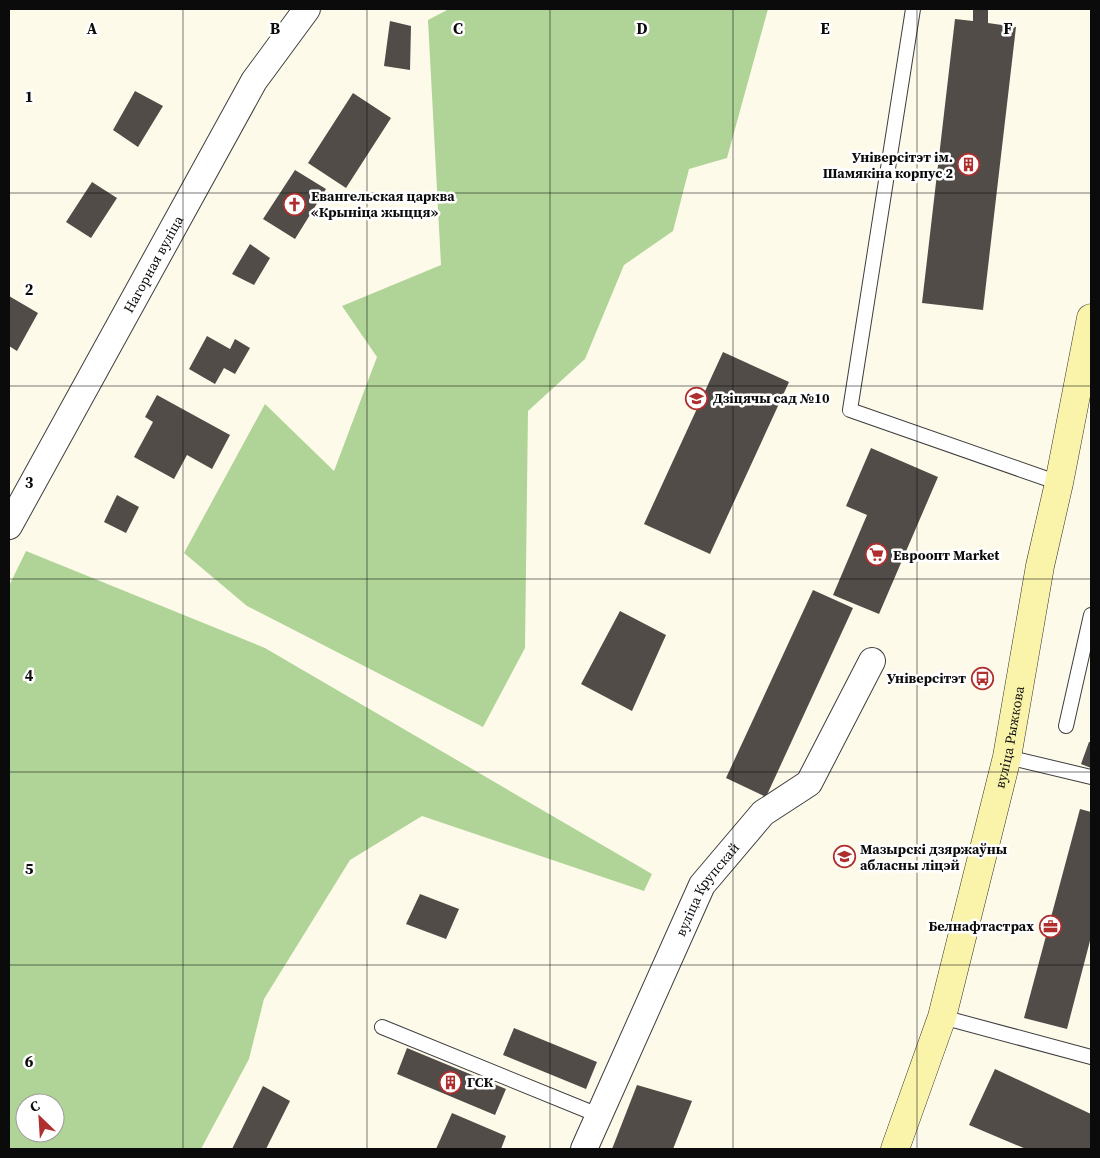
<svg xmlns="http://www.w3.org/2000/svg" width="1100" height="1158" font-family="'Source Serif 4',serif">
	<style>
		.forest { fill: #b0d497; fill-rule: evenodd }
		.building { fill: #524c48 }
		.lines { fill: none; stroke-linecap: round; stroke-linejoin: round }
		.service-casing { stroke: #3e3e3e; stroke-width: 16 }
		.minor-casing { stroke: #3e3e3e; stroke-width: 28 }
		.secondary-casing { stroke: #2d2d2d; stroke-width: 29 }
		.service { stroke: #fff; stroke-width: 14 }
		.minor { stroke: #fff; stroke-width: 26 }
		.secondary { stroke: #f9f4a9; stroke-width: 28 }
		.grid { fill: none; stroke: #0b0b0b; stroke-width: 1; stroke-opacity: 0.55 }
		.labels { text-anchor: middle; stroke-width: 5; stroke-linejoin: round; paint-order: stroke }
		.poi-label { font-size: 14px; font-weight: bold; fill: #0b0b0b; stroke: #fff; text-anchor: start }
		.street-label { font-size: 14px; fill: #0b0b0b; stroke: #fff }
		.grid-label { font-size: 16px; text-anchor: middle; font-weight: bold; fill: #0b0b0b; stroke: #fff; stroke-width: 5; stroke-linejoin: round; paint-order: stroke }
	</style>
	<rect width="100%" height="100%" fill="#fefaea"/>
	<path class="forest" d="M 449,9 L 768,9 L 727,158 L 689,169 L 673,231 L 624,265 L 585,359 L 528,411 L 525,648 L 483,727 L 247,606 L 184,553 L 265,404 L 334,471 L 377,357 L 342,306 L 441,265 L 428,20 Z
		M 26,551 L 265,648 L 652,874 L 644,891 L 422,816 L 350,860 L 264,999 L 249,1059 L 201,1149 L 9,1149 L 9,586 ZM 25,1103 L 55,1103 L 55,1133 L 25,1133 Z"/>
	<path class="building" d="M 973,9 L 988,9 L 988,23 L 1016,27 L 983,310 L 922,303 L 955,19 L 973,21 Z
		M 390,21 L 411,26 L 410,70 L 384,66 Z
		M 135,91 L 163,106 L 138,147 L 113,130 Z
		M 353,93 L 391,118 L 346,188 L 308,163 Z
		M 295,170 L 326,189 L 295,239 L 263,219 Z
		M 92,182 L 117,198 L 91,238 L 66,222 Z
		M 250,244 L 270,258 L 254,285 L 232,274 Z
		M 9,296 L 38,313 L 17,351 L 9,346 Z
		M 207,336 L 230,349 L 235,339 L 250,348 L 235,374 L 224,368 L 215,384 L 189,369 Z
		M 723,352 L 789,382 L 710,554 L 644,524 Z
		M 157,395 L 230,435 L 212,469 L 187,455 L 174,479 L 134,457 L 153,422 L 145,417 Z
		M 871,448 L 938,477 L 879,614 L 833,595 L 867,515 L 846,506 Z
		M 117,495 L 139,507 L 126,533 L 104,522 Z
		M 813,590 L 853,608 L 766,797 L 726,778 Z
		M 620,611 L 666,635 L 632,711 L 581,684 Z
		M 1089,742 L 1091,742 L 1091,768 L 1081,764 Z
		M 1080,809 L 1091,812 L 1091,937 L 1067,1029 L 1024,1018 Z
		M 420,894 L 459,909 L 446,939 L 406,924 Z
		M 514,1028 L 597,1062 L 586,1089 L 503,1055 Z
		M 407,1048 L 506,1089 L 495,1115 L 397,1074 Z
		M 995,1069 L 1091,1114 L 1091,1149 L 1026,1149 L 969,1125 Z
		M 637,1085 L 692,1101 L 673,1149 L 612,1149 Z
		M 263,1086 L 290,1101 L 266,1149 L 232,1149 Z
		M 452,1113 L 506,1136 L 501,1149 L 436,1149 Z"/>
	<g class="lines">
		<defs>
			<path id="service" d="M 913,9 L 850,410 L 1059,483
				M 1066,726 L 1091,615
				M 1007,757 L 1091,777
				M 942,1017 L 1091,1057
				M 382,1027 L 598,1115"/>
			<g id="minor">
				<path id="s1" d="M 9,526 L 254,81 L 307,9"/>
				<path id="s2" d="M 584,1149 L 702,885 L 763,813 L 809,783 L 872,661"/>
			</g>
			<g id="secondary">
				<path id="s3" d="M 895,1149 L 942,1017 L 1007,757 L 1040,566 L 1059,483 L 1091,318"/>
			</g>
		</defs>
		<use href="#service" class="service-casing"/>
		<use href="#minor" class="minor-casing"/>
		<use href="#secondary" class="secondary-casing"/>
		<use href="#service" class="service"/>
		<use href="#minor" class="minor"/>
		<use href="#secondary" class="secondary"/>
	</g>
	<path class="grid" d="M 183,9 L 183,1149M 367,9 L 367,1149M 550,9 L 550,1149M 733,9 L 733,1149M 917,9 L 917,1149M 9,193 L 1091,193M 9,386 L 1091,386M 9,579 L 1091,579M 9,772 L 1091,772M 9,965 L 1091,965"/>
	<defs>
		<symbol id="building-ring" viewBox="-11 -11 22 22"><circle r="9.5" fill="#fff" stroke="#af2e2e" stroke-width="1.5"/><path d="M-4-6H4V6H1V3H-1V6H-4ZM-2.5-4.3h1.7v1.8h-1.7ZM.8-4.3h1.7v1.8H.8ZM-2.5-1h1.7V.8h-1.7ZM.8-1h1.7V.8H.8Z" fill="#af2e2e"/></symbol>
		<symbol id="church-ring" viewBox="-11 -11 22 22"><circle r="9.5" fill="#fff" stroke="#af2e2e" stroke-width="1.5"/><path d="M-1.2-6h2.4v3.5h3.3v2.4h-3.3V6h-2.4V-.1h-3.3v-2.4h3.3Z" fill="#af2e2e"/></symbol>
		<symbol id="school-ring" viewBox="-11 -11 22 22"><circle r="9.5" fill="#fff" stroke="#af2e2e" stroke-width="1.5"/><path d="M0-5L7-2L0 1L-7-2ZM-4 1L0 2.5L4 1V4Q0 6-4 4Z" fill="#af2e2e"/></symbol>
		<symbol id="supermarket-ring" viewBox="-11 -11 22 22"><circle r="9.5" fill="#fff" stroke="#af2e2e" stroke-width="1.5"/><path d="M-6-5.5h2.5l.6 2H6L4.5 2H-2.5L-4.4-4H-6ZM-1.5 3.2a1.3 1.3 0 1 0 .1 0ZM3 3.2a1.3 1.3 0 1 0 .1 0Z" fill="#af2e2e"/></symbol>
		<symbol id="bus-ring" viewBox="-11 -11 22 22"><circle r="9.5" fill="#fff" stroke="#af2e2e" stroke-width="1.5"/><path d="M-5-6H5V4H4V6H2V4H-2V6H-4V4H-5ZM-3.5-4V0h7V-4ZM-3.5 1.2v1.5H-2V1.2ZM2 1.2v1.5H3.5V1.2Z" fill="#af2e2e"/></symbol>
		<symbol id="office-ring" viewBox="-11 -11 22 22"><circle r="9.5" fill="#fff" stroke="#af2e2e" stroke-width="1.5"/><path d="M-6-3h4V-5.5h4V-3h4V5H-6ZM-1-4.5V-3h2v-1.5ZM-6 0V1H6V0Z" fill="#af2e2e"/></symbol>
	</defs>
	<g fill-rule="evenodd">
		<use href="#building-ring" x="956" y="152" width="25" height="25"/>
		<use href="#church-ring" x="282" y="192" width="25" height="25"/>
		<use href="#school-ring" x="684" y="386" width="25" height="25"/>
		<use href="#supermarket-ring" x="864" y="542" width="25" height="25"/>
		<use href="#bus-ring" x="970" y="666" width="25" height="25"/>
		<use href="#school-ring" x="832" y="844" width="25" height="25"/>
		<use href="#office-ring" x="1038" y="914" width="25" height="25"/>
		<use href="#building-ring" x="438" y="1070" width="25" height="25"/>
	</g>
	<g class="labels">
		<g class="poi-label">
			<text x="953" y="162" text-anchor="end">Універсітэт ім.<tspan x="953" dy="16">Шамякіна корпус 2</tspan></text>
			<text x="311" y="201">Евангельская царква<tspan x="311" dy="16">«Крыніца жыцця»</tspan></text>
			<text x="713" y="403">Дзіцячы сад №10</text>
			<text x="893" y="560">Евроопт Market</text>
			<text x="966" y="683" text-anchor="end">Універсітэт</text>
			<text x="860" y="854">Мазырскі дзяржаўны<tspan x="860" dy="16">абласны ліцэй</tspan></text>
			<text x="1034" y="931" text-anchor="end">Белнафтастрах</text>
			<text x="467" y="1087">ГСК</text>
		</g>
		<g class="street-label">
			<text dy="5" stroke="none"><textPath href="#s1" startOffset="299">Нагорная вуліца</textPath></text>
			<text dy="5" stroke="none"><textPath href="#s3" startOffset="428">вуліца Рыжкова</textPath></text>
			<text dy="5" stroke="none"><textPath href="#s2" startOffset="288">вуліца Крупскай</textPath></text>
		</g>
	</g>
	<g class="grid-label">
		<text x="92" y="34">A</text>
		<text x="275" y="34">B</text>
		<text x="458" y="34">C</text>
		<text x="642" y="34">D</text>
		<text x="825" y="34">E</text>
		<text x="1008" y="34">F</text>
		<text x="29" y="102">1</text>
		<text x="29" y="295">2</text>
		<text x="29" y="488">3</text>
		<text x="29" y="681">4</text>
		<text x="29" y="874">5</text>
		<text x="29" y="1067">6</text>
	</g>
	<rect width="1100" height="1158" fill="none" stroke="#0b0b0b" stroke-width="20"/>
	<g transform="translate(40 1118) rotate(335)"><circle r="24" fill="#ffffff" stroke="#9d9d9d"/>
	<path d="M0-4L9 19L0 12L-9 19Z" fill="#af2e2e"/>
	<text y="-8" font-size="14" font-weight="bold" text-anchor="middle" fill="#0b0b0b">С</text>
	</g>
</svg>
